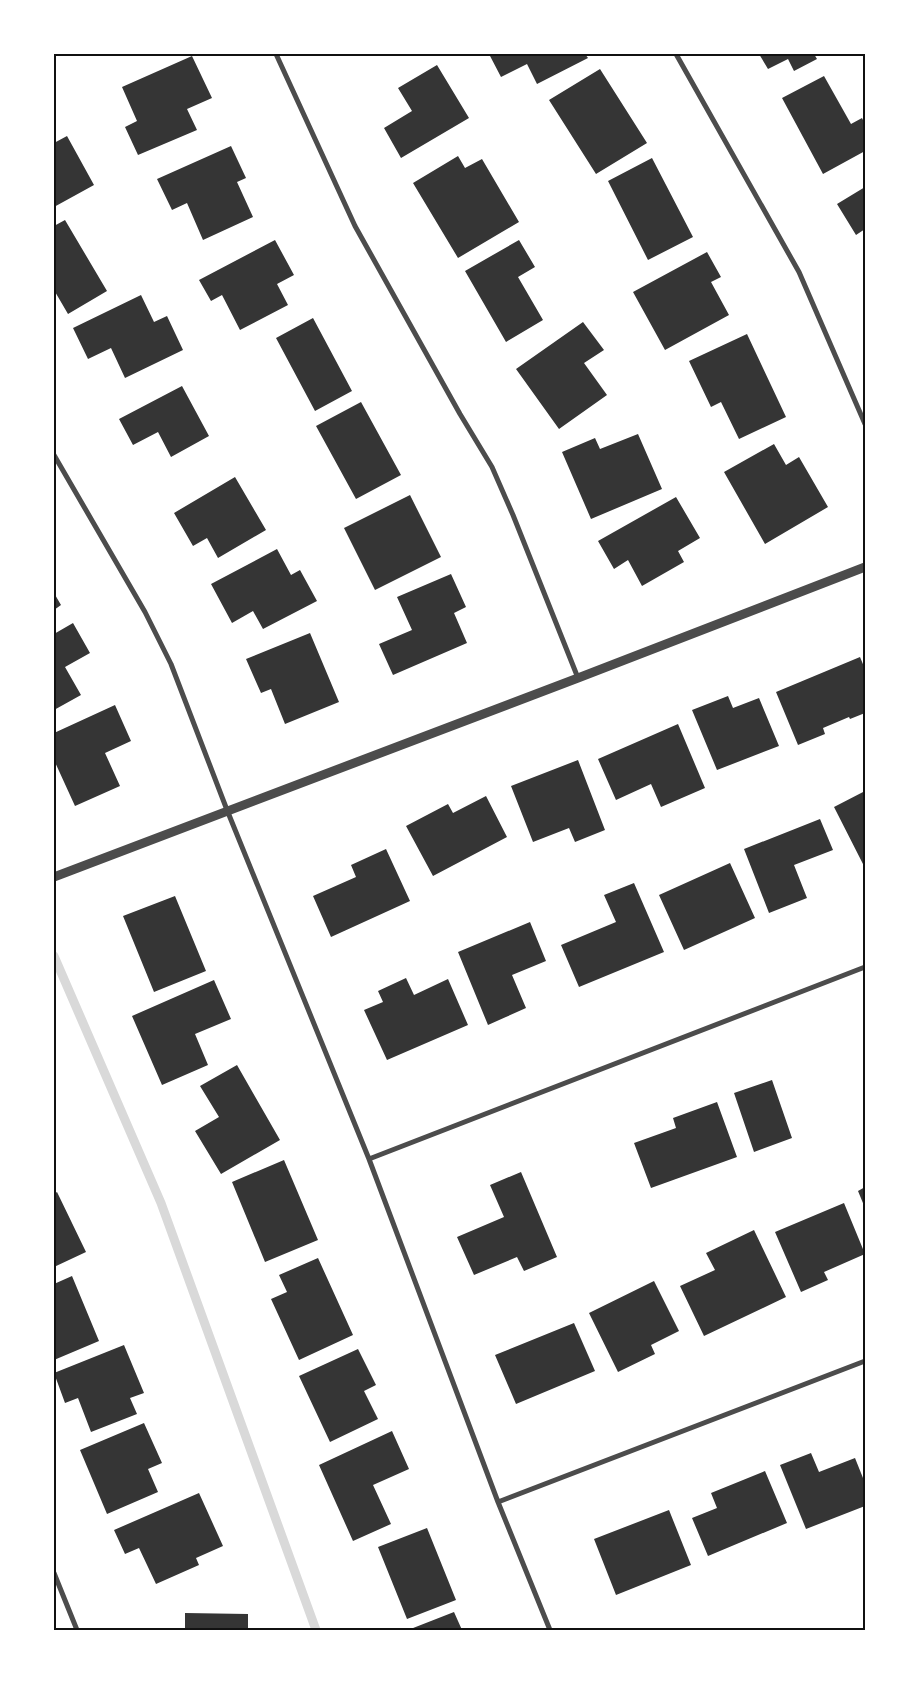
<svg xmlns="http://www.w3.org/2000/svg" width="919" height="1684" font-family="Literata,serif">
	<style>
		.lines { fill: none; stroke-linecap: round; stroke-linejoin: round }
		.stream { stroke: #d9d9d9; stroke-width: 9 }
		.building { fill: #353535 }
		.minor { stroke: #4c4c4c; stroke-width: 5 }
		.tertiary { stroke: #4c4c4c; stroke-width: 9 }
		.neatline { fill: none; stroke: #111; stroke-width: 2 }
	</style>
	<rect width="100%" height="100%" fill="#fff"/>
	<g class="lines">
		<path class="stream" d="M 54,956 L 161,1203 L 316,1630"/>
	</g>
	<path class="building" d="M 489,54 L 585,54 L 588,58 L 537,84 L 527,64 L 501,77 Z
		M 759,54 L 814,54 L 817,59 L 794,71 L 788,59 L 768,69 Z
		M 192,56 L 212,98 L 187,109 L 197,130 L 138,155 L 125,127 L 137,121 L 122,87 Z
		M 437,65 L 469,118 L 401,158 L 384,128 L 412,111 L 398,88 Z
		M 600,69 L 647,143 L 596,174 L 549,100 Z
		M 824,76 L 851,124 L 862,118 L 865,124 L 865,151 L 823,174 L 782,98 Z
		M 67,136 L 94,185 L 54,207 L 54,143 Z
		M 231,146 L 246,178 L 237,182 L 253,217 L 203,240 L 187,203 L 172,210 L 157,179 Z
		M 458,156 L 465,168 L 482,159 L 519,222 L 458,258 L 413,183 Z
		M 652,158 L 693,237 L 648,260 L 608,181 Z
		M 865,187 L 865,229 L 856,235 L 837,204 Z
		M 65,220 L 107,291 L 68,314 L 54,290 L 54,226 Z
		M 275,240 L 294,275 L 277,284 L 288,305 L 240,330 L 222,295 L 211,301 L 199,280 Z
		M 519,240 L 535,267 L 518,277 L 543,320 L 506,342 L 465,271 Z
		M 707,252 L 721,277 L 711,282 L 729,315 L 665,350 L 633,292 Z
		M 141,295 L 154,322 L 167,316 L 183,350 L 125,378 L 111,348 L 88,359 L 73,328 Z
		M 313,318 L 352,391 L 315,411 L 276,338 Z
		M 583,322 L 604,350 L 584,363 L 607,395 L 559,429 L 516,369 Z
		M 747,334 L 786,417 L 739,439 L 721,402 L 711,407 L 689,361 Z
		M 182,386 L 209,436 L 171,457 L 158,432 L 133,445 L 119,419 Z
		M 361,402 L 401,475 L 356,499 L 316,426 Z
		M 638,434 L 662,489 L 591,519 L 562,452 L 595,438 L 600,449 Z
		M 774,444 L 786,465 L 799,457 L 828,507 L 765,544 L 724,472 Z
		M 235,477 L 266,530 L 218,558 L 207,538 L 193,546 L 174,513 Z
		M 410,495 L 441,557 L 375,590 L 344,528 Z
		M 676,497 L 700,538 L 678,551 L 684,562 L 642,586 L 628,560 L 614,569 L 598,541 Z
		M 277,549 L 291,575 L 300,570 L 317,601 L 263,629 L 253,611 L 232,623 L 211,584 Z
		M 451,574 L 466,607 L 454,613 L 467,643 L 393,675 L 379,644 L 412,630 L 397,597 Z
		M 54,593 L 61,605 L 54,610 Z
		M 73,623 L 90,653 L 65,667 L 81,695 L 54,710 L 54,634 Z
		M 310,633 L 339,702 L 285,724 L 271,689 L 261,693 L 246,659 Z
		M 860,657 L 865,669 L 865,713 L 850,719 L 849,717 L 823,728 L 825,734 L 798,745 L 776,692 Z
		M 728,696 L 733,708 L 759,698 L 779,746 L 717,770 L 692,710 Z
		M 115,705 L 131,741 L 105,753 L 120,786 L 75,806 L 54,760 L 54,733 Z
		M 678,724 L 705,788 L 661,807 L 651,784 L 616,800 L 598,759 Z
		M 578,760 L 605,830 L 575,842 L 569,828 L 533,842 L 511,786 Z
		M 865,791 L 865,868 L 834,807 Z
		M 486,796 L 507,837 L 433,876 L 406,826 L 448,804 L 453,813 Z
		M 820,819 L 833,850 L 794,865 L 807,898 L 769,913 L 744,849 Z
		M 386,849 L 410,901 L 331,937 L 313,896 L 356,877 L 351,865 Z
		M 730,863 L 755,918 L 684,950 L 659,895 Z
		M 634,883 L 664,952 L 579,987 L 561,945 L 616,922 L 604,895 Z
		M 175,896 L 206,971 L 154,992 L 123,916 Z
		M 530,922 L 546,961 L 512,975 L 526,1008 L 488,1025 L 458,952 Z
		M 406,978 L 414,995 L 448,979 L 468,1025 L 387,1060 L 364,1010 L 383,1002 L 378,991 Z
		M 214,980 L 231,1019 L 195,1034 L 208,1065 L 162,1085 L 132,1016 Z
		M 237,1065 L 280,1140 L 221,1174 L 195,1131 L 219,1117 L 200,1086 Z
		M 772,1080 L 792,1138 L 754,1152 L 734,1093 Z
		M 717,1102 L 737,1157 L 651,1188 L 634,1143 L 676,1128 L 673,1118 Z
		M 284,1160 L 318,1240 L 265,1262 L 232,1182 Z
		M 521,1172 L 557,1257 L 524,1271 L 517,1257 L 474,1275 L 457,1237 L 504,1217 L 490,1185 Z
		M 865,1187 L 865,1208 L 858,1191 Z
		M 57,1192 L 86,1252 L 54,1267 L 54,1194 Z
		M 844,1203 L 865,1254 L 824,1272 L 828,1280 L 801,1292 L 775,1232 Z
		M 754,1230 L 786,1297 L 704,1336 L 680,1286 L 715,1270 L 706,1253 Z
		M 318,1258 L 353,1335 L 299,1360 L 271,1299 L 287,1292 L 279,1275 Z
		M 72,1276 L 99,1341 L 54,1360 L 54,1284 Z
		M 654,1281 L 679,1331 L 651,1345 L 655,1354 L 618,1372 L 589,1313 Z
		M 574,1323 L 595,1371 L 516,1404 L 495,1355 Z
		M 124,1345 L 144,1393 L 130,1398 L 137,1414 L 91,1432 L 78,1398 L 65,1403 L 54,1373 Z
		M 358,1349 L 376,1385 L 364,1391 L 378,1419 L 330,1442 L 299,1376 Z
		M 144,1423 L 162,1463 L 148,1469 L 158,1492 L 107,1514 L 80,1450 Z
		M 392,1431 L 409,1469 L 373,1485 L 391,1524 L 353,1541 L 319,1465 Z
		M 811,1453 L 819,1472 L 855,1458 L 865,1483 L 865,1506 L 806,1529 L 780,1465 Z
		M 765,1471 L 787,1523 L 708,1556 L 692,1518 L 717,1508 L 711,1493 Z
		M 199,1493 L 223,1546 L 196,1558 L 199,1565 L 156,1584 L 139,1548 L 125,1554 L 114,1530 Z
		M 669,1510 L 691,1565 L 616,1595 L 594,1539 Z
		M 427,1528 L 456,1600 L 407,1619 L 378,1547 Z
		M 454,1612 L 462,1630 L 408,1630 Z
		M 185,1613 L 248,1614 L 248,1630 L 185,1630 Z"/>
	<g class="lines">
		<path class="minor" d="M 276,54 L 355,226 L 460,414 L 492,467 L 513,515 L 578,678
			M 676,54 L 799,272 L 865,424
			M 54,455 L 145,612 L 171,664 L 227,810 L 369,1159 L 498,1502 L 550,1630
			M 369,1159 L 865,967
			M 498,1502 L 865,1361
			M 54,1573 L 77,1630"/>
		<path class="tertiary" d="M 54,877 L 578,678 L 865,567"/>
	</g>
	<rect width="919" height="1684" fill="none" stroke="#ffffff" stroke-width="110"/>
	<rect x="55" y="55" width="809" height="1574" class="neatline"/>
</svg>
